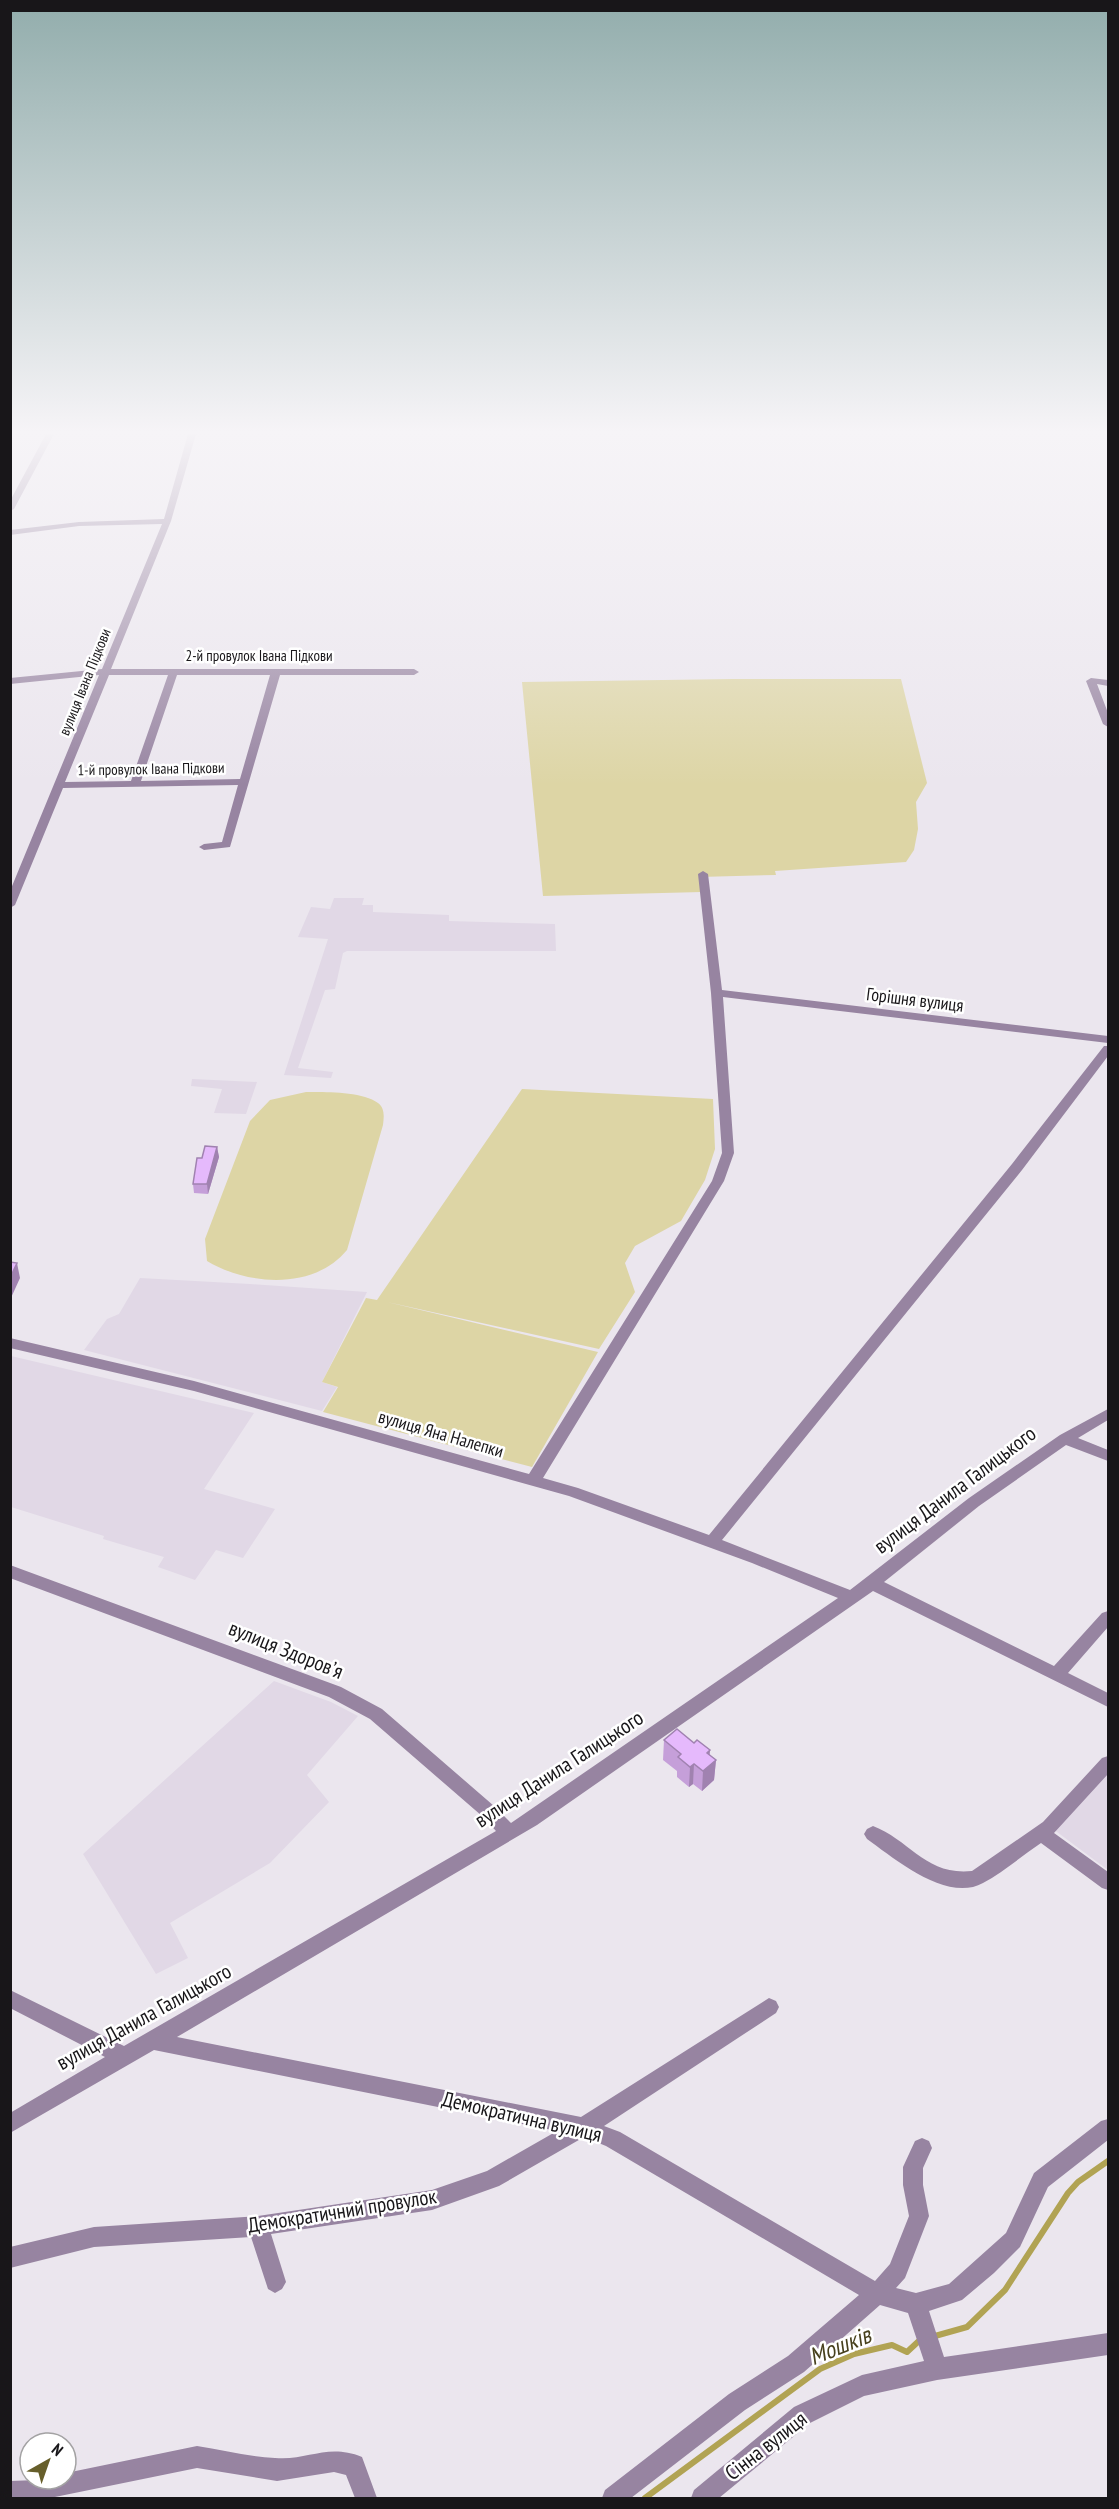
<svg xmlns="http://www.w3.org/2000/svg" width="1119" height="2509" font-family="'PT Sans Narrow',sans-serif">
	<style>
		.built { fill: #e1d8e6 }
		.green { fill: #ddd5a5 }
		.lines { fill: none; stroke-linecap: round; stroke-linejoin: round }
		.stream { stroke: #b1a353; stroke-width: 6 }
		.minor { fill: #9784a1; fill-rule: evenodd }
		.wall { fill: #c59fd9 }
		.shaded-wall { fill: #a082b0 }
		.building { fill: #e5b9fc; stroke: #a082b0; stroke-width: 1.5 }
		.labels { text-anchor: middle; stroke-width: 5; stroke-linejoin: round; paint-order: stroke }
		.far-street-label { font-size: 15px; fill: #181619; stroke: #fff }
		.street-label { font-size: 18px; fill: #181619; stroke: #fff }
		.near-street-label { font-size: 21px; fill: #181619; stroke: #fff }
		.near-water-label { font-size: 24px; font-style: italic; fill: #47401d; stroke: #fff }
	</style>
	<rect width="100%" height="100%" fill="#ebe6ee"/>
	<path class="built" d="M 334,898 L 364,898 L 362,905 L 373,905 L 373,912 L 449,915 L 449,921 L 555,924 L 556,951 L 347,951 L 343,953 L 335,989 L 325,990 L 298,1068 L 333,1072 L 331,1078 L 284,1075 L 328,939 L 298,937 L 311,907 L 330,909 Z
		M 192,1079 L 257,1082 L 246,1114 L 214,1113 L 222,1089 L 191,1086 Z
		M 140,1278 L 250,1284 L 367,1292 L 322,1382 L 337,1387 L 322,1411 L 84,1350 L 107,1319 L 119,1314 Z
		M 11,1356 L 254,1413 L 204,1489 L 275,1509 L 243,1558 L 216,1550 L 195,1580 L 158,1567 L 164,1557 L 103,1539 L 104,1536 L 11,1507 Z
		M 274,1681 L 331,1702 L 358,1716 L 307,1775 L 329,1802 L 270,1863 L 170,1923 L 188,1958 L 156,1974 L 83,1854 Z
		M 1108,1767 L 1108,1870 L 1053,1829 Z"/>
	<path class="green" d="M 733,679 L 901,679 L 927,783 L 916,802 L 918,829 L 914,850 L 906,862 L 775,871 L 776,875 L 699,877 L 702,892 L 543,896 L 522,682 Z
		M 522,1089 L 713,1099 L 715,1149 L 705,1180 L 681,1221 L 635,1246 L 625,1263 L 635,1292 L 599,1349 L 387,1302 L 598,1352 L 532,1467 L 323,1412 L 338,1387 L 322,1382 L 366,1298 L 377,1300 Z
		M 306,1092 C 324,1092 362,1091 378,1103 C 385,1108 384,1117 383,1125 L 347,1250 C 314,1290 249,1286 207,1261 L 205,1239 L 250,1121 L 270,1100 Z"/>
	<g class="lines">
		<path class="stream" d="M 935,2336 L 967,2327 L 1005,2290 L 1068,2193 L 1078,2182 L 1108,2161
			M 645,2498 L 820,2369 L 854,2354 L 892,2345 L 907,2352 L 921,2339"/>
		<path class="minor" d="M 46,434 L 54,434 L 14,509 L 10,511 L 10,501 Z
			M 188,434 L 196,434 L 171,521 L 111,669 L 414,669 L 419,672 L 414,675 L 280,675 L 230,847 L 204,850 L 199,847 L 204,844 L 222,842 L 238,785 L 63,788 L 15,905 L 10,908 L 10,891 L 99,675 L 10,684 L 10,678 L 102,669 L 162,524 L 79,526 L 10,535 L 10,530 L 79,522 L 164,519 ZM 109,675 L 168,675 L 131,781 L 65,782 ZM 177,675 L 270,675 L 240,779 L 141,781 Z
			M 1091,678 L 1108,680 L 1108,686 L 1097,684 L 1108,713 L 1108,727 L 1103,724 L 1086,681 Z
			M 703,871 L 708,874 L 722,990 L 1108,1036 L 1108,1043 L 723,997 L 734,1153 L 724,1181 L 543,1478 L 578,1488 L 709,1535 L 1012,1164 L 1104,1046 L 1108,1046 L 1108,1056 L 1022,1170 L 722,1540 L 850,1590 L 969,1498 L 1060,1435 L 1108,1409 L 1108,1420 L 1078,1438 L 1108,1450 L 1108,1461 L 1066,1445 L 979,1506 L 884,1582 L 1054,1666 L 1102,1613 L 1108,1611 L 1108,1627 L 1068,1673 L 1108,1693 L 1108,1707 L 873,1591 L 537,1825 L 177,2037 L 581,2117 L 769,1998 L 776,2001 L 779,2007 L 776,2013 L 604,2126 L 620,2132 L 875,2281 L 890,2264 L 909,2216 L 903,2185 L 903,2167 L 915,2141 L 922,2138 L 929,2141 L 932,2148 L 923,2168 L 923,2185 L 929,2216 L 905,2278 L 896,2288 L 916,2293 L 949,2284 L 1006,2233 L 1034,2173 L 1101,2121 L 1108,2119 L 1108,2140 L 1048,2187 L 1020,2247 L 994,2273 L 962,2300 L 929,2311 L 944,2357 L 1108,2333 L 1108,2355 L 937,2380 L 864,2396 L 810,2423 L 719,2498 L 691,2498 L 694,2490 L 794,2407 L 862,2375 L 924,2361 L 908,2313 L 880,2305 L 804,2372 L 745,2410 L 631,2498 L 602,2498 L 605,2490 L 729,2394 L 788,2356 L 859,2295 L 606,2146 L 584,2137 L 499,2186 L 432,2210 L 271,2234 L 286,2282 L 282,2289 L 275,2293 L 268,2289 L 251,2237 L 94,2247 L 10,2268 L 10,2247 L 94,2227 L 258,2216 L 432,2190 L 487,2171 L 557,2131 L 154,2050 L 10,2133 L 10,2113 L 105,2057 L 10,2008 L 10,1990 L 124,2046 L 496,1831 L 482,1816 L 370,1719 L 329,1697 L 10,1578 L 10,1565 L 341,1687 L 382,1709 L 494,1806 L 511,1823 L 838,1598 L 752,1563 L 569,1496 L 194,1391 L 10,1348 L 10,1338 L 194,1381 L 529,1474 L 712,1181 L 722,1153 L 711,993 L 698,874 Z
			M 1108,1756 L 1108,1774 L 1054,1833 L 1108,1872 L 1108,1890 L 1102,1888 L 1041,1843 C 1022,1856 1003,1872 983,1883 C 947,1903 895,1859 867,1839 L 864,1834 L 867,1829 L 873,1826 C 910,1840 926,1876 972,1871 L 1043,1822 L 1102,1758 Z
			M 197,2446 C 223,2450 249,2457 275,2458 C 308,2461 327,2443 362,2457 L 377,2498 L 355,2498 L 346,2475 L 334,2472 L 277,2481 L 197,2468 L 50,2498 L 10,2498 L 10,2481 L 66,2479 L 66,2473 Z"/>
	</g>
	<path class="wall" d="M 217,1147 L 219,1157 L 208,1194 L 194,1193 L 193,1184 L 202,1158 Z
		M 664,1740 L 710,1755 L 716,1760 L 714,1780 L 702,1791 L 693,1784 L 689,1787 L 677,1777 L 677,1771 L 663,1760 Z"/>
	<path class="shaded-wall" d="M 217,1147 L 219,1157 L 208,1194 L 207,1184 Z
		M 17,1263 L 20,1278 L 10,1300 L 10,1278 Z
		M 710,1750 L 709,1765 L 716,1760 L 714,1780 L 702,1791 L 703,1771 L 707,1753 Z
		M 694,1764 L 693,1784 L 689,1787 L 690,1767 Z"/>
	<path class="building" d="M 205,1146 L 217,1147 L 207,1184 L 193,1184 L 197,1158 L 202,1158 Z
		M 10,1262 L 17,1263 L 10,1278 Z
		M 677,1729 L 694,1743 L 697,1740 L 710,1750 L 707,1753 L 716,1760 L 703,1771 L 694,1764 L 690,1767 L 678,1757 L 681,1754 L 664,1740 Z"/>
	<linearGradient id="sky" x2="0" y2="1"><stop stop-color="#92adac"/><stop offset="0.55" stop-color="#f6f4f7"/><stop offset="1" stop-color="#f6f4f7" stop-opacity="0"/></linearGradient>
	<rect width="1119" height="785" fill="url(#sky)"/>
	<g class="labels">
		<g class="far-street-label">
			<text x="259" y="661">2-й провулок Івана Підкови</text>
			<text transform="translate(85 682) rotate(-68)" y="5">вулиця Івана Підкови</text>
			<text transform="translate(151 769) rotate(-1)" y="5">1-й провулок Івана Підкови</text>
		</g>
		<g class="street-label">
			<text transform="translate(915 1000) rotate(7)" y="6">Горішня вулиця</text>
			<text transform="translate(441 1434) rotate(16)" y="6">вулиця Яна Налепки</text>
		</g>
		<g class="near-street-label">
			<text transform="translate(955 1490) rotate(-37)" y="7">вулиця Данила Галицького</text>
			<text transform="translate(286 1650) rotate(22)" y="7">вулиця Здоровʼя</text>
			<text transform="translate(559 1769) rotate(-33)" y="7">вулиця Данила Галицького</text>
			<text transform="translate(144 2017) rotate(-29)" y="7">вулиця Данила Галицького</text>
			<text transform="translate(522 2117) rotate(13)" y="7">Демократична вулиця</text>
			<text transform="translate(342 2211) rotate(-9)" y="7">Демократичний провулок</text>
			<text transform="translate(766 2446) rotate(-38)" y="7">Сінна вулиця</text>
		</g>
		<g class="near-water-label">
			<text transform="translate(840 2346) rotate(-22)" y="8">Мошків</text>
		</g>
	</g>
	<rect width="1119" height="2509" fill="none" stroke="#181619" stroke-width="24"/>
	<g transform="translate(48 2461) rotate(40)"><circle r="28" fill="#ffffff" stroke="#a3a2a3" stroke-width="1.5"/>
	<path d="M0-4.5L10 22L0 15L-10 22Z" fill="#675f2b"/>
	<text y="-9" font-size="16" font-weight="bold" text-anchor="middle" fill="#181619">N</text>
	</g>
</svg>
